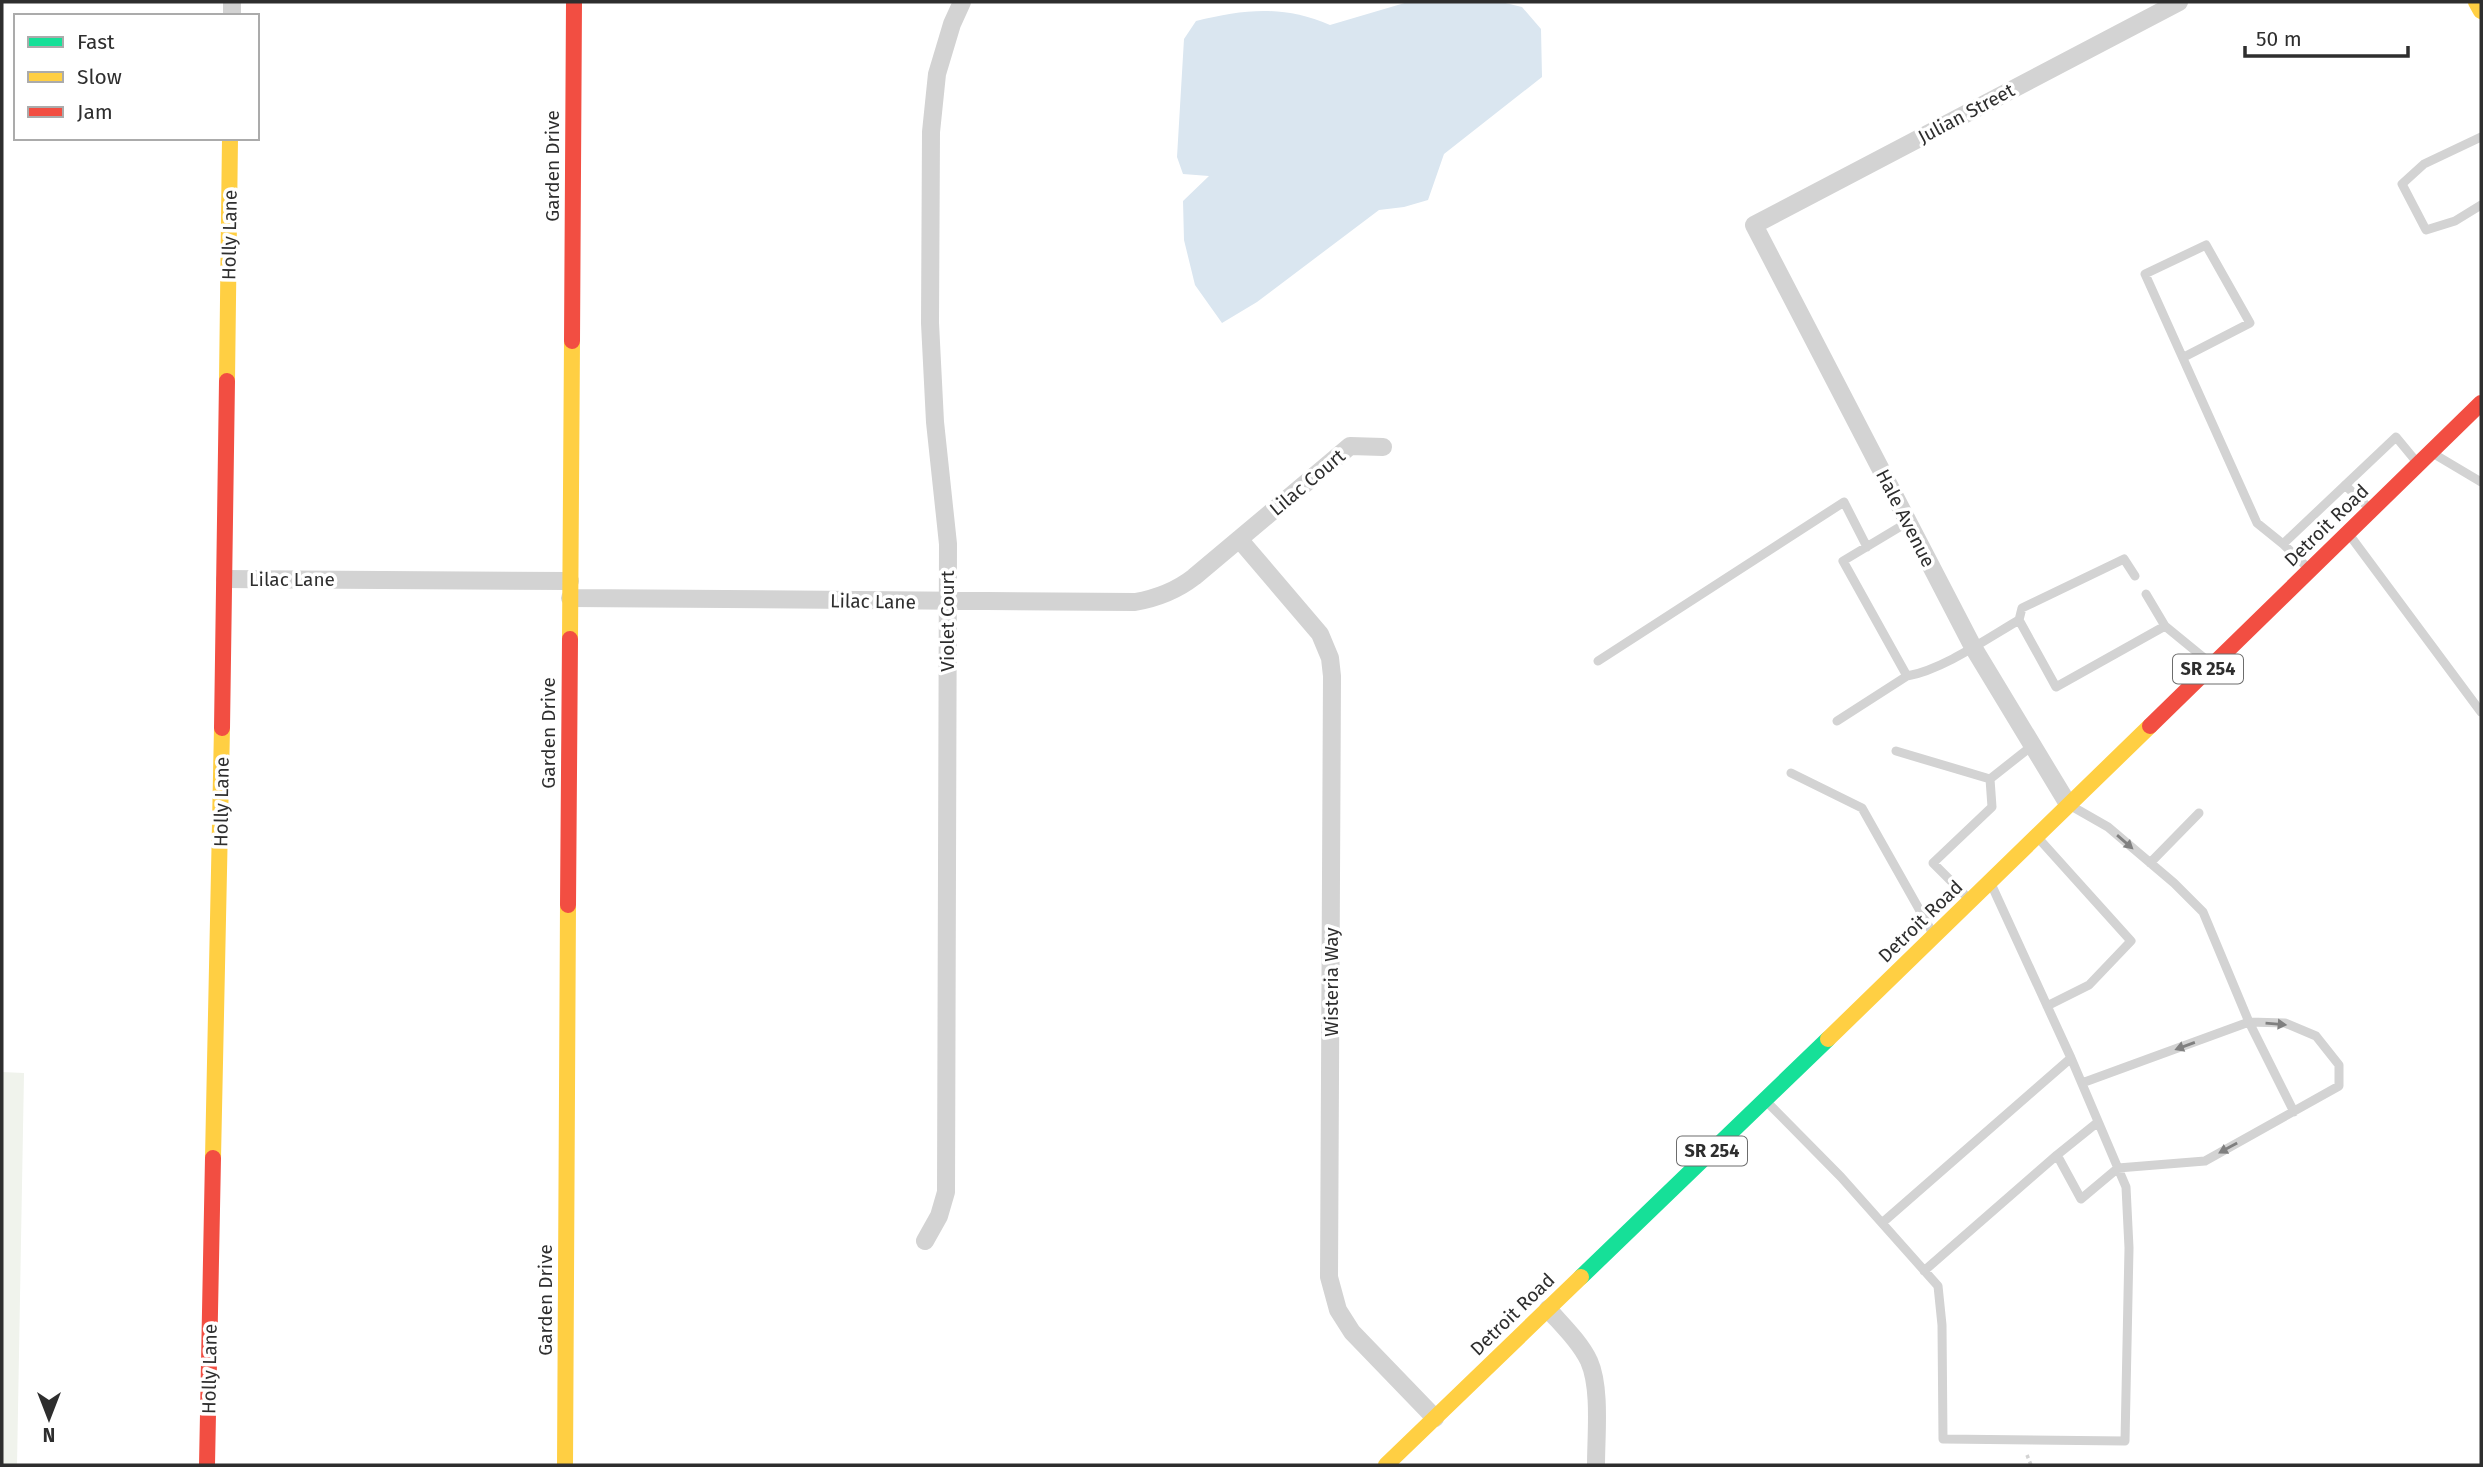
<svg xmlns="http://www.w3.org/2000/svg" width="2483" height="1467" font-family="'Fira Sans',sans-serif">
	<style>
		.green { fill: #f0f3ec }
		.water { fill: #dae6f0 }
		.lines { fill: none; stroke-linecap: round; stroke-linejoin: round }
		.path { stroke: #d3d3d3; stroke-width: 3.5; stroke-dasharray: 3.5 3.5; stroke-linecap: butt }
		.lane { stroke: #d3d3d3; stroke-width: 9 }
		.street { stroke: #d3d3d3; stroke-width: 18 }
		.fast { stroke: #16e098; stroke-width: 16 }
		.slow { stroke: #ffcf43; stroke-width: 16 }
		.jam { stroke: #f24e42; stroke-width: 16 }
		.oneway { fill: #808080 }
		.labels { text-anchor: middle; stroke-width: 7; stroke-linejoin: round; paint-order: stroke }
		.shield { fill: #fff; stroke: #6d6d6d; stroke-width: 2 }
		.shield-label { font-size: 18px; font-weight: bold; fill: #2e2e2e }
		.street-label { font-size: 19px; fill: #2e2e2e; stroke: #fff }
	</style>
	<rect width="100%" height="100%" fill="#fff"/>
	<path class="green" d="M 2,1072 L 24,1073 L 17,1465 L 2,1465 Z"/>
	<path class="water" d="M 1408,2 L 1501,2 L 1522,7 L 1541,29 L 1542,77 L 1444,154 L 1428,200 L 1404,207 L 1379,210 L 1257,302 L 1222,323 L 1195,285 L 1184,240 L 1183,201 L 1209,176 L 1183,174 L 1177,157 L 1184,39 L 1196,21 C 1245,9 1283,5 1330,25 Z"/>
	<g class="lines">
		<path class="path" d="M 2027,1455 L 2031,1465"/>
		<path class="lane" d="M 2481,137 L 2424,164 L 2402,184 L 2426,230 L 2455,221 L 2481,205
			M 2184,357 L 2250,323 L 2206,245 L 2145,274 L 2257,523 L 2283,544 L 2396,437 L 2415,460
			M 2434,454 L 2481,482
			M 2345,485 L 2369,508
			M 2351,537 L 2481,712
			M 2283,544 L 2307,567
			M 2146,594 L 2165,626
			M 2019,620 L 2022,608 L 2124,559 L 2135,576
			M 1598,661 L 1844,502 L 1867,547
			M 1907,676 L 1843,561 L 1908,522
			M 1837,721 L 1907,676 C 1942,670 1988,638 2019,620 L 2056,687 L 2165,626 L 2209,662
			M 1896,751 L 1990,779
			M 1791,773 L 1862,808 L 1932,932
			M 2040,840 L 2131,941 L 2089,985 L 2047,1006
			M 2150,863 L 2199,813
			M 1967,897 L 1933,863 L 1992,807 L 1990,779 L 2033,745
			M 2082,1083 L 2249,1022 L 2294,1112
			M 1766,1101 L 1841,1177 L 1938,1286 L 1942,1325 L 1943,1439 L 2125,1441 L 2129,1248 L 2126,1187 L 2071,1058 L 1992,886
			M 2057,1155 L 2098,1122
			M 1882,1223 L 2071,1058
			M 1924,1271 L 2057,1155 L 2081,1199 L 2118,1168 L 2205,1161 L 2339,1086 L 2339,1065 L 2316,1036 L 2285,1023 L 2249,1022 L 2203,912 L 2174,883 L 2108,827 L 2073,807"/>
		<path class="street" d="M 232,16 L 232,2
			M 1239,539 L 1320,634 L 1330,658 L 1332,676 L 1329,1277 L 1338,1310 L 1352,1332 L 1435,1418
			M 225,579 L 570,581
			M 570,598 L 1135,602 C 1158,598 1176,591 1194,577 L 1350,446 L 1383,447
			M 2068,804 L 1973,647 L 1754,225 L 2179,2
			M 925,1241 L 939,1216 L 946,1192 L 948,544 L 935,422 L 930,323 L 931,132 L 937,74 L 952,24 L 962,2
			M 1548,1309 C 1562,1325 1580,1342 1589,1361 C 1601,1388 1596,1435 1596,1465"/>
		<path class="fast" d="M 1581,1277 L 1828,1039"/>
		<path class="slow" d="M 2476,2 L 2481,11
			M 227,381 L 230,138
			M 570,639 L 572,341
			M 1828,1039 L 2150,726
			M 213,1158 L 222,728
			M 565,1465 L 568,905
			M 1386,1465 L 1581,1277"/>
		<path class="jam" d="M 572,341 L 574,2
			M 2150,726 L 2481,403
			M 222,728 L 227,381
			M 568,905 L 570,639
			M 207,1465 L 213,1158"/>
	</g>
	<defs><path id="oneway-solid" d="M-6-.8H1V-3.2L6.5 0L1 3.2V.8H-6Z" transform="scale(1.75)"/></defs>
	<g class="oneway">
		<use href="#oneway-solid" transform="translate(2125 842) rotate(41)"/>
		<use href="#oneway-solid" transform="translate(2276 1024) rotate(5)"/>
		<use href="#oneway-solid" transform="translate(2185 1046) rotate(160)"/>
		<use href="#oneway-solid" transform="translate(2228 1148) rotate(151)"/>
	</g>
	<g class="labels">
		<g class="shield">
			<rect x="2173" y="654.5" width="70" height="29" rx="5"/>
			<rect x="1677" y="1136.5" width="70" height="29" rx="5"/>
		</g>
		<g class="shield-label">
			<text x="2208" y="675">SR 254</text>
			<text x="1712" y="1157">SR 254</text>
		</g>
		<g class="street-label">
			<text transform="translate(1966 113) rotate(-28)" y="7">Julian Street</text>
			<text transform="translate(552 166) rotate(-90)" y="7">Garden Drive</text>
			<text transform="translate(229 235) rotate(-89)" y="7">Holly Lane</text>
			<text transform="translate(1307 482) rotate(-40)" y="7">Lilac Court</text>
			<text transform="translate(1906 518) rotate(63)" y="7">Hale Avenue</text>
			<text transform="translate(2326 525) rotate(-44)" y="7">Detroit Road</text>
			<text x="292" y="586">Lilac Lane</text>
			<text transform="translate(873 601) rotate(1)" y="7">Lilac Lane</text>
			<text transform="translate(947 621) rotate(-90)" y="7">Violet Court</text>
			<text transform="translate(548 733) rotate(-90)" y="7">Garden Drive</text>
			<text transform="translate(221 802) rotate(-89)" y="7">Holly Lane</text>
			<text transform="translate(1920 921) rotate(-44)" y="7">Detroit Road</text>
			<text transform="translate(1331 982) rotate(-90)" y="7">Wisteria Way</text>
			<text transform="translate(545 1300) rotate(-90)" y="7">Garden Drive</text>
			<text transform="translate(1512 1314) rotate(-44)" y="7">Detroit Road</text>
			<text transform="translate(209 1369) rotate(-89)" y="7">Holly Lane</text>
		</g>
	</g>
	<rect width="2483" height="1467" fill="none" stroke="#2e2e2e" stroke-width="7"/>
	<rect x="14" y="14" width="245" height="126" fill="#ffffff" stroke="#ababab" stroke-width="2"/>
	<rect x="28" y="37" width="35" height="10" fill="#16e098" stroke="#ababab" stroke-width="2"/>
	<text x="77" y="49" font-size="21" fill="#2e2e2e">Fast</text>
	<rect x="28" y="72" width="35" height="10" fill="#ffcf43" stroke="#ababab" stroke-width="2"/>
	<text x="77" y="84" font-size="21" fill="#2e2e2e">Slow</text>
	<rect x="28" y="107" width="35" height="10" fill="#f24e42" stroke="#ababab" stroke-width="2"/>
	<text x="77" y="119" font-size="21" fill="#2e2e2e">Jam</text>
	<g transform="translate(49 1418) rotate(180)" stroke="#ffffff" stroke-width="5" paint-order="stroke">
	<path d="M0-5L12 26L0 18L-12 26Z" fill="#2e2e2e"/>
	<text y="-10" font-size="19" font-weight="bold" text-anchor="middle" fill="#2e2e2e">N</text>
	</g>
	<path d="M2245 46v10h163v-10" fill="none" stroke="#2e2e2e" stroke-width="3.5"/>
	<text x="2256" y="46" font-size="21" fill="#2e2e2e" stroke="#ffffff" stroke-width="5" paint-order="stroke">50 m</text>
</svg>
